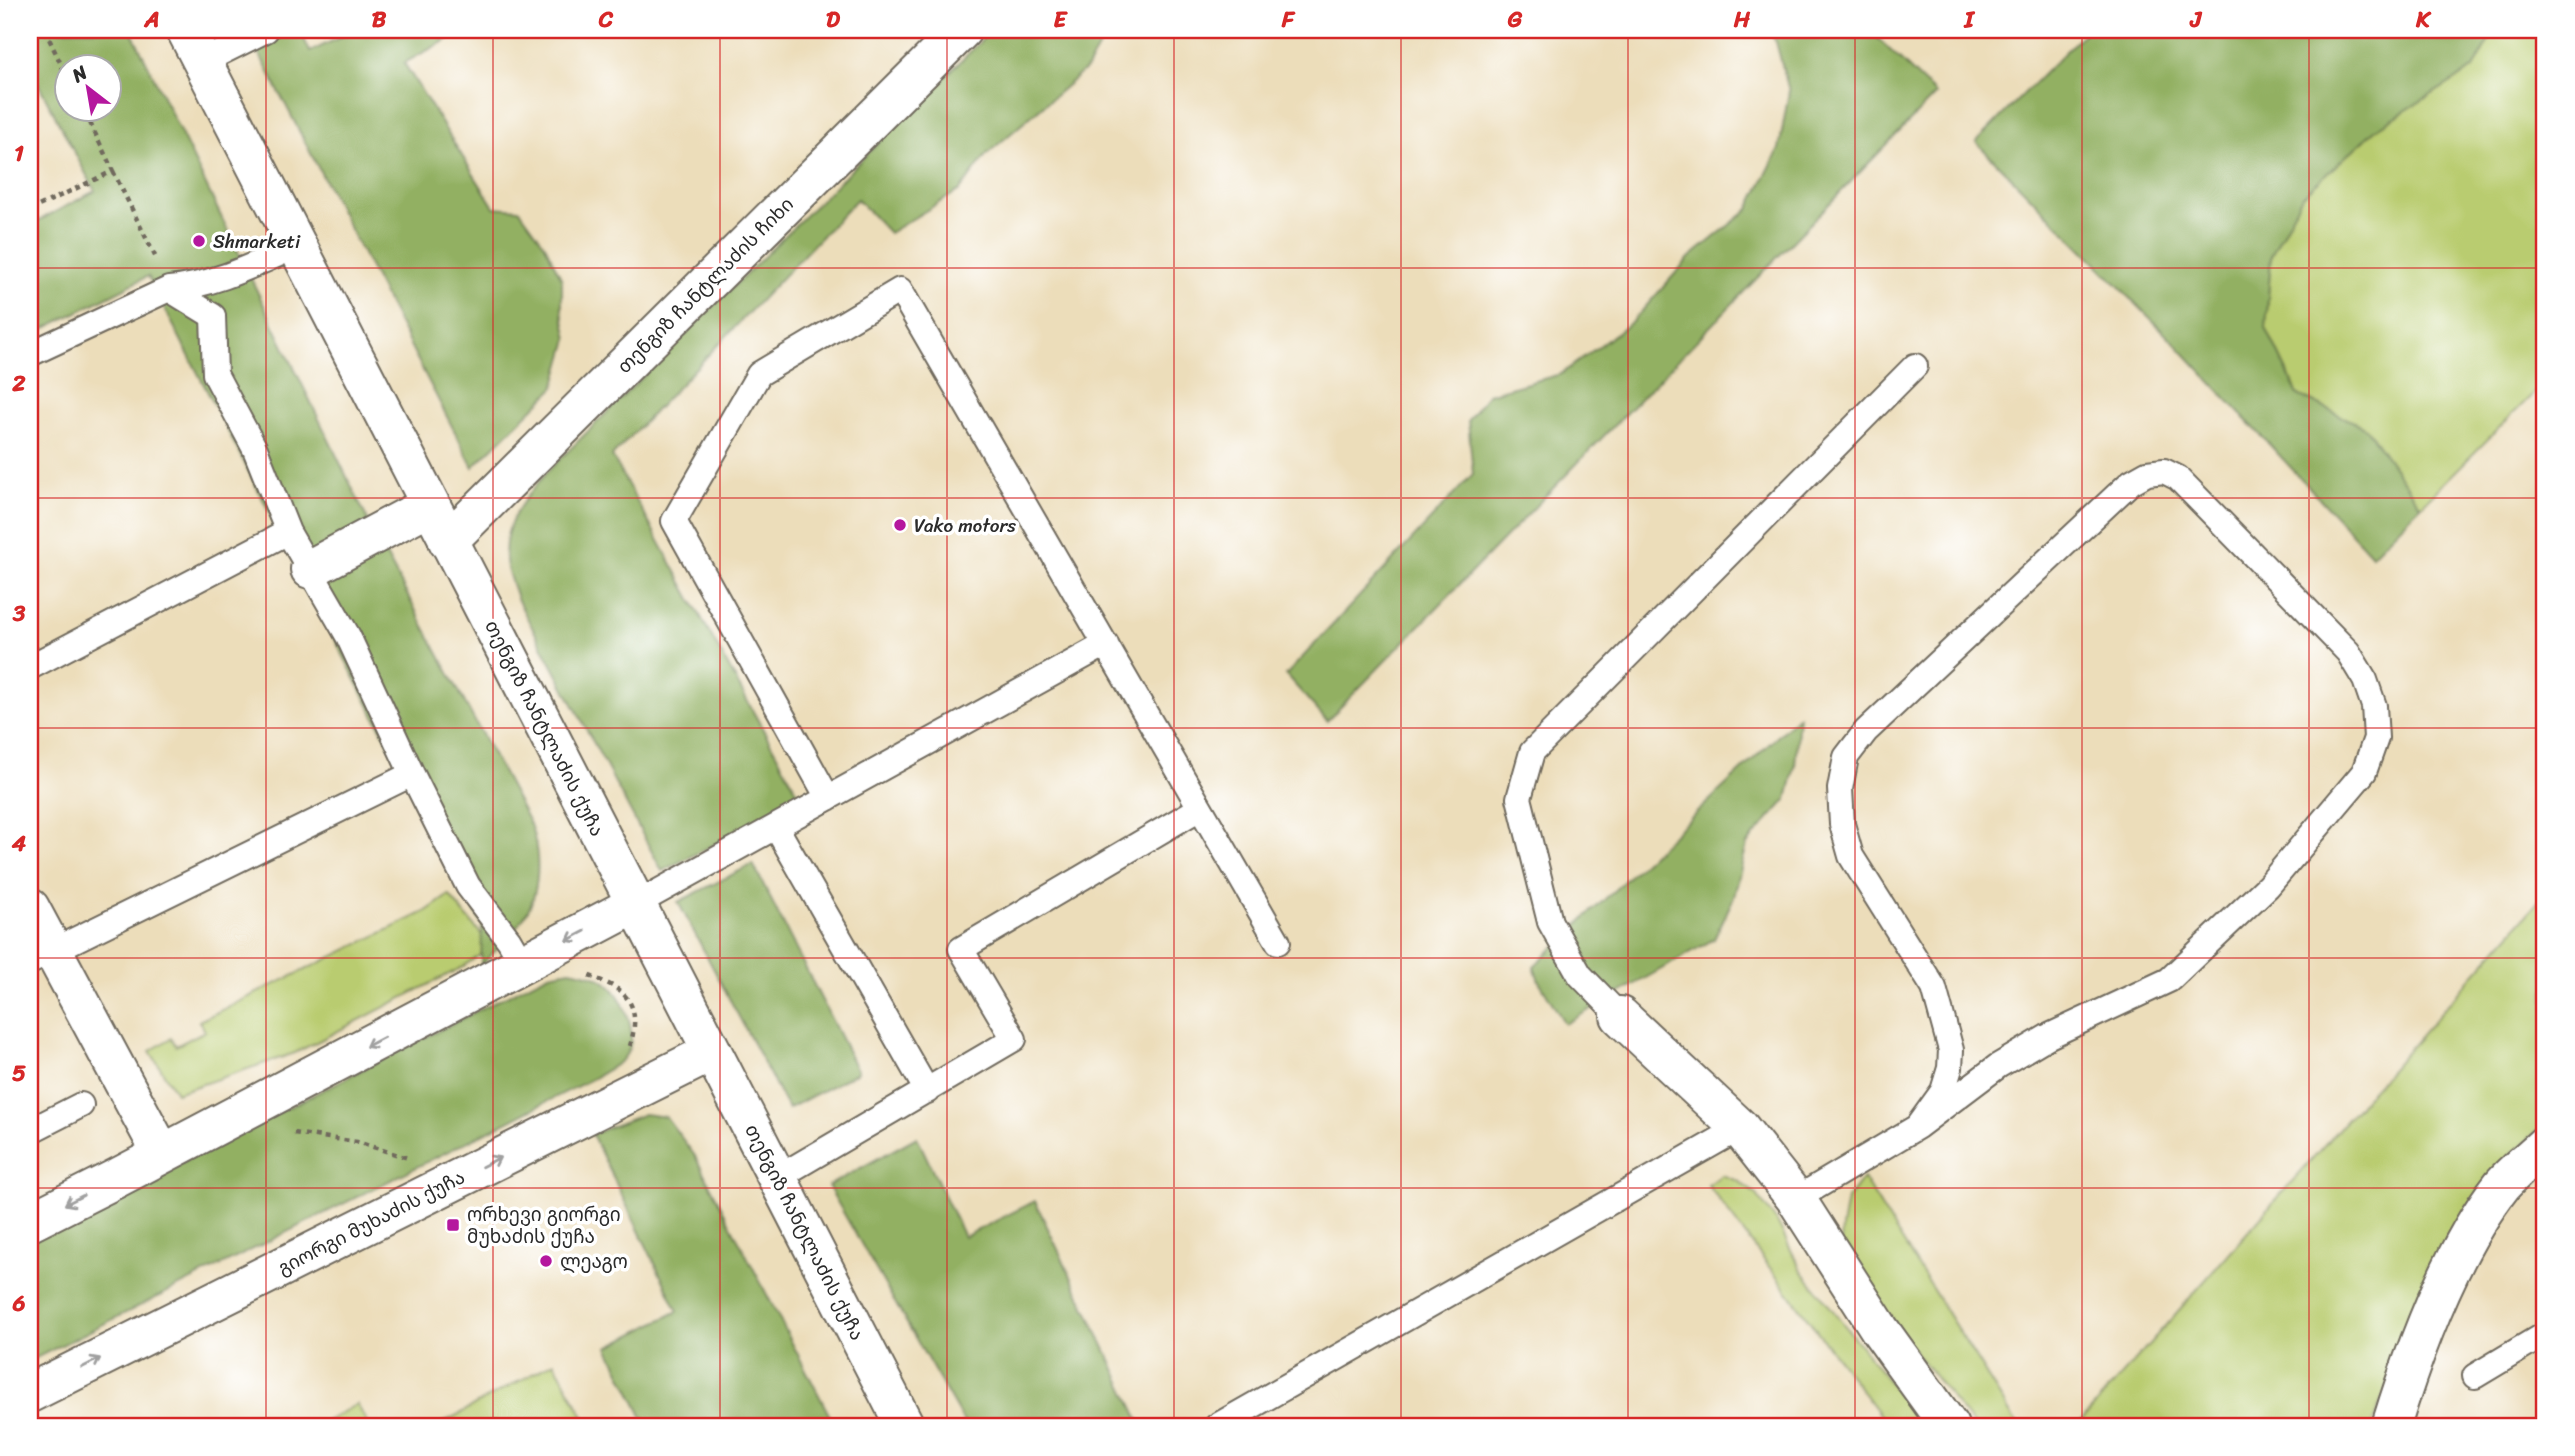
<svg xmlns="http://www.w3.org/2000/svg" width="2575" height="1456" font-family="Sriracha,'Noto Sans Georgian',sans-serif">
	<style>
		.green { fill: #b9cc70; stroke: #727c4e; stroke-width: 2 }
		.forest { fill: #92b062; stroke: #5e6e46; stroke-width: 2; fill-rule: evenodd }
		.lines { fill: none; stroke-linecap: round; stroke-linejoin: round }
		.lane-casing { stroke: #6f695d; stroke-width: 28 }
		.street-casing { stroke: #6f695d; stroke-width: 42 }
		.secondary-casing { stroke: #6f695d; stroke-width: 42 }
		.path { stroke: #6f695d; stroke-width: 4.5; stroke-dasharray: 5 5; stroke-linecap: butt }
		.lane { stroke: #fff; stroke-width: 24 }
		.street { stroke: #fff; stroke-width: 38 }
		.secondary { stroke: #fff; stroke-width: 38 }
		.oneway { stroke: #a0a0a0 }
		.grid { fill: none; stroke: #d62828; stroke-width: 2; stroke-opacity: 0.55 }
		.poi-dot { fill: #b5179e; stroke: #fff; stroke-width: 2.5 }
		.labels { text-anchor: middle; stroke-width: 7; stroke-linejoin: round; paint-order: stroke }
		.poi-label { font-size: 19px; fill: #2b2b2b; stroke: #fff; text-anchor: start }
		.street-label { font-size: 19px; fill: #2b2b2b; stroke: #fff }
		.neatline { fill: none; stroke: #d62828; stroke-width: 2.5 }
		.grid-label { font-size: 23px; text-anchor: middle; font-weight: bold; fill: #d62828 }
	</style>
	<rect width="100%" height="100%" fill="#fff"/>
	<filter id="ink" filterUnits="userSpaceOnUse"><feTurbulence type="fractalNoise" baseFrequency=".0143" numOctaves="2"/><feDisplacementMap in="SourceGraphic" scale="14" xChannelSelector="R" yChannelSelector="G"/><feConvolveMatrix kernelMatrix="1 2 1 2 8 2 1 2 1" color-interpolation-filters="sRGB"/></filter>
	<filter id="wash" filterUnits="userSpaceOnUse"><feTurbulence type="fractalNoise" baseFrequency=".00686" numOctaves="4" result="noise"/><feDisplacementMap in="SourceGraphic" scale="28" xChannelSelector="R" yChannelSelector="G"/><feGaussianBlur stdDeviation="1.57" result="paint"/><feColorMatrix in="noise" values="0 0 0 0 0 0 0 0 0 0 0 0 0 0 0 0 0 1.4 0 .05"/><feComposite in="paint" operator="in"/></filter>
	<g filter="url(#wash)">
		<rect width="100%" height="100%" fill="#ecddba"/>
		<path class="green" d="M 2494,30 L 2545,30 L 2545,382 L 2421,506 L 2366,428 L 2298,395 L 2266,328 L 2271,254 L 2302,196 L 2376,129 L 2474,68 Z
			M 2545,894 L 2545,1124 L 2495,1169 L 2438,1259 L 2371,1426 L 2077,1426 Z
			M 449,895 L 485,939 L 487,950 L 461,968 L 295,1053 L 176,1093 L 150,1051 L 171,1038 L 176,1046 L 205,1031 L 199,1021 L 425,912 Z
			M 1722,1175 L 1738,1181 L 1757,1195 L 1777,1222 L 1800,1268 L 1923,1426 L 1888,1426 L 1708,1185 Z
			M 1863,1178 L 2018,1426 L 1974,1426 L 1903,1337 L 1841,1246 L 1842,1227 L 1847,1199 Z
			M 554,1362 L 589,1426 L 437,1426 Z
			M 357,1404 L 369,1426 L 318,1426 Z"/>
		<path class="forest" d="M 30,30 L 131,30 L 373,531 L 530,824 C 541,853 541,895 522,920 C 509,937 494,951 481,966 L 482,925 L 148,276 L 30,336 L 30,225 L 95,191 L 30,68 ZM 66,66 L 108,66 L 108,108 L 66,108 Z
			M 247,30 L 300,30 L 310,52 L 355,30 L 465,30 L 404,63 L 494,207 L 519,209 L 545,245 L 562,280 L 562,311 L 568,339 L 554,388 L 473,467 Z
			M 992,30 L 1108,30 L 1087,68 L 987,154 L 960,190 L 889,233 L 857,199 L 612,456 L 802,800 L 662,871 L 517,599 C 514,587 507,574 506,561 C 501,524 524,500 546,473 Z
			M 1768,30 L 1869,30 L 1936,94 L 1327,721 L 1286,675 L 1473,474 L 1468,420 L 1488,394 L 1561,374 L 1633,321 L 1690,257 L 1749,209 L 1779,149 L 1789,91 L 1776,42 Z
			M 2087,30 L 2494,30 L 2474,68 L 2376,129 L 2302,196 L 2271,255 L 2266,328 L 2298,395 L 2366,428 L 2421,506 L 2372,555 L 2175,343 L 1976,142 Z
			M 1799,716 L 1795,766 L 1787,799 L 1747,844 L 1734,897 L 1714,939 L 1565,1024 L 1539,981 L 1534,966 Z
			M 753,864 L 858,1072 L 788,1109 L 678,902 Z
			M 570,970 C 585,973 599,975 610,986 C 627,1002 641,1041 622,1060 C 614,1067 603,1072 594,1078 L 30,1361 L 30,1240 L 549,974 Z
			M 644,1114 L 666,1117 L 695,1156 L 835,1426 L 647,1426 L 608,1347 L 678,1311 L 592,1134 Z
			M 917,1137 L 964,1237 L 1035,1201 L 1142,1426 L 966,1426 L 828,1186 Z"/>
	</g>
	<g filter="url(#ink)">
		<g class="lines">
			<defs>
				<path id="lane" d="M 202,62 L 266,30
					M 169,289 L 213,316 L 215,374 L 255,449 L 288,532 L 348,636 L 412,774 L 468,886 L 509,940 L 523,964
					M 30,354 L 169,289 C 215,285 255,264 297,246
					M 2164,471 L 2178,478 L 2348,652 L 2365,680 L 2374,706 L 2376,738 L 2364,772 L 2268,886 L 2169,980 L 2047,1037 L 1998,1066 L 1917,1127 L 1943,1091 L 1950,1068 L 1951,1050 L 1934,988 L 1851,856 L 1842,824 L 1840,789 L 1846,757 L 1866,731 L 2131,482 L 2147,473 Z
					M 30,667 L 288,532
					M 828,798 L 674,521 L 759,374 L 900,290 L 1278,942
					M 776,827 L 927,1091
					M 636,904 L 1106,644
					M 30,962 L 412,774
					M 1620,1016 L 1580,975 L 1550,922 L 1519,798 L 1532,752 L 1915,366
					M 30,1131 L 81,1105
					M 777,1178 L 1014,1039 L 961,949 L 1200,808
					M 1796,1199 L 1917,1127
					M 2475,1376 L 2545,1334
					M 1217,1426 L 1740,1128"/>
				<path id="street" d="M 448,541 L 962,30
					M 310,569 L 430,505
					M 30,908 L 162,1154
					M 1620,1016 L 1740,1128 L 1796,1199 L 1880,1330 L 1949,1426
					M 30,1222 L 117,1178 L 636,904
					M 30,1393 L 712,1052
					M 2391,1426 C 2415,1348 2451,1250 2502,1185 C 2514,1171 2531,1158 2545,1145"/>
				<path id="secondary" d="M 186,30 L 905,1426"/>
			</defs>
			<use href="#lane" class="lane-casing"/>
			<use href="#street" class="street-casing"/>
			<use href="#secondary" class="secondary-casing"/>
			<path class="path" d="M 45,30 L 66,75
				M 113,171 L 156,258
				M 30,210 L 113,171 L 83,108
				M 589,976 C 628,989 642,1005 630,1046
				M 294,1133 L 357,1142 L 408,1158"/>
			<use href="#lane" class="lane"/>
			<use href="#street" class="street"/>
			<use href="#secondary" class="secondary"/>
		</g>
		<defs><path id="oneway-shaft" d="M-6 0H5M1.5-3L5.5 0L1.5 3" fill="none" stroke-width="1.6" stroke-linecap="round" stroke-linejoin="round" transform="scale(1.75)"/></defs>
		<g class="oneway">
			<use href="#oneway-shaft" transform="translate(576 936) rotate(152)"/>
			<use href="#oneway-shaft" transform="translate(375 1042) rotate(152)"/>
			<use href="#oneway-shaft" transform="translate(491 1162) rotate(-27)"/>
			<use href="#oneway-shaft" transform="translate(74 1200) rotate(153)"/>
			<use href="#oneway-shaft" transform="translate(91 1363) rotate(-27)"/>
		</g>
	</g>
	<path class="grid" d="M 266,30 L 266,1426M 493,30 L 493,1426M 720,30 L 720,1426M 947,30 L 947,1426M 1174,30 L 1174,1426M 1401,30 L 1401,1426M 1628,30 L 1628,1426M 1855,30 L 1855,1426M 2082,30 L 2082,1426M 2309,30 L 2309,1426M 30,268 L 2545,268M 30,498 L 2545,498M 30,728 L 2545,728M 30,958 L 2545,958M 30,1188 L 2545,1188"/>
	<g class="poi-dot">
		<circle cx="199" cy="241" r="7"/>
		<circle cx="900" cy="525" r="7"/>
		<rect x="446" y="1218" width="14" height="14" rx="3.5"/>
		<circle cx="546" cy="1261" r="7"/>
	</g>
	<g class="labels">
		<g class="poi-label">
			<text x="213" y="248">Shmarketi</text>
			<text x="914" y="532">Vako motors</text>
			<text x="467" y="1221">ორხევი გიორგი<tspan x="467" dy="22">მუხაძის ქუჩა</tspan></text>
			<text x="560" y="1268">ლეაგო</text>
		</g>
		<g class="street-label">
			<text transform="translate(705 285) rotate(-45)" y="7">თენგიზ ჩანტლაძის ჩიხი</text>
			<text transform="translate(545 728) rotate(63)" y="7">თენგიზ ჩანტლაძის ქუჩა</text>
			<text transform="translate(371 1222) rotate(-27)" y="7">გიორგი მუხაძის ქუჩა</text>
			<text transform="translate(805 1232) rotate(63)" y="7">თენგიზ ჩანტლაძის ქუჩა</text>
		</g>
	</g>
	<rect width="2575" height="1456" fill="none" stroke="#fff" stroke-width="77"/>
	<g transform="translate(88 88) rotate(329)"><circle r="33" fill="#ffffff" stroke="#aaaaaa" stroke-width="2"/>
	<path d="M0-5L12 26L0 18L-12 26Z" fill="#b5179e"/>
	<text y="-10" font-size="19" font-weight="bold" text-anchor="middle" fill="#2b2b2b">N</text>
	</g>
	<rect x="38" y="38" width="2498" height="1380" class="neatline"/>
	<g class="grid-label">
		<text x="152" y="27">A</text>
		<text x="379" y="27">B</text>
		<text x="606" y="27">C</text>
		<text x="833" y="27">D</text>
		<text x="1060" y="27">E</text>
		<text x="1288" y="27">F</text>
		<text x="1515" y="27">G</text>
		<text x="1742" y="27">H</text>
		<text x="1969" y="27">I</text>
		<text x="2196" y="27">J</text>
		<text x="2423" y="27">K</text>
		<text x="19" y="161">1</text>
		<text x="19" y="391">2</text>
		<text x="19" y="621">3</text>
		<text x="19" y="851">4</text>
		<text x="19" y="1081">5</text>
		<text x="19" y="1311">6</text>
	</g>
</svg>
